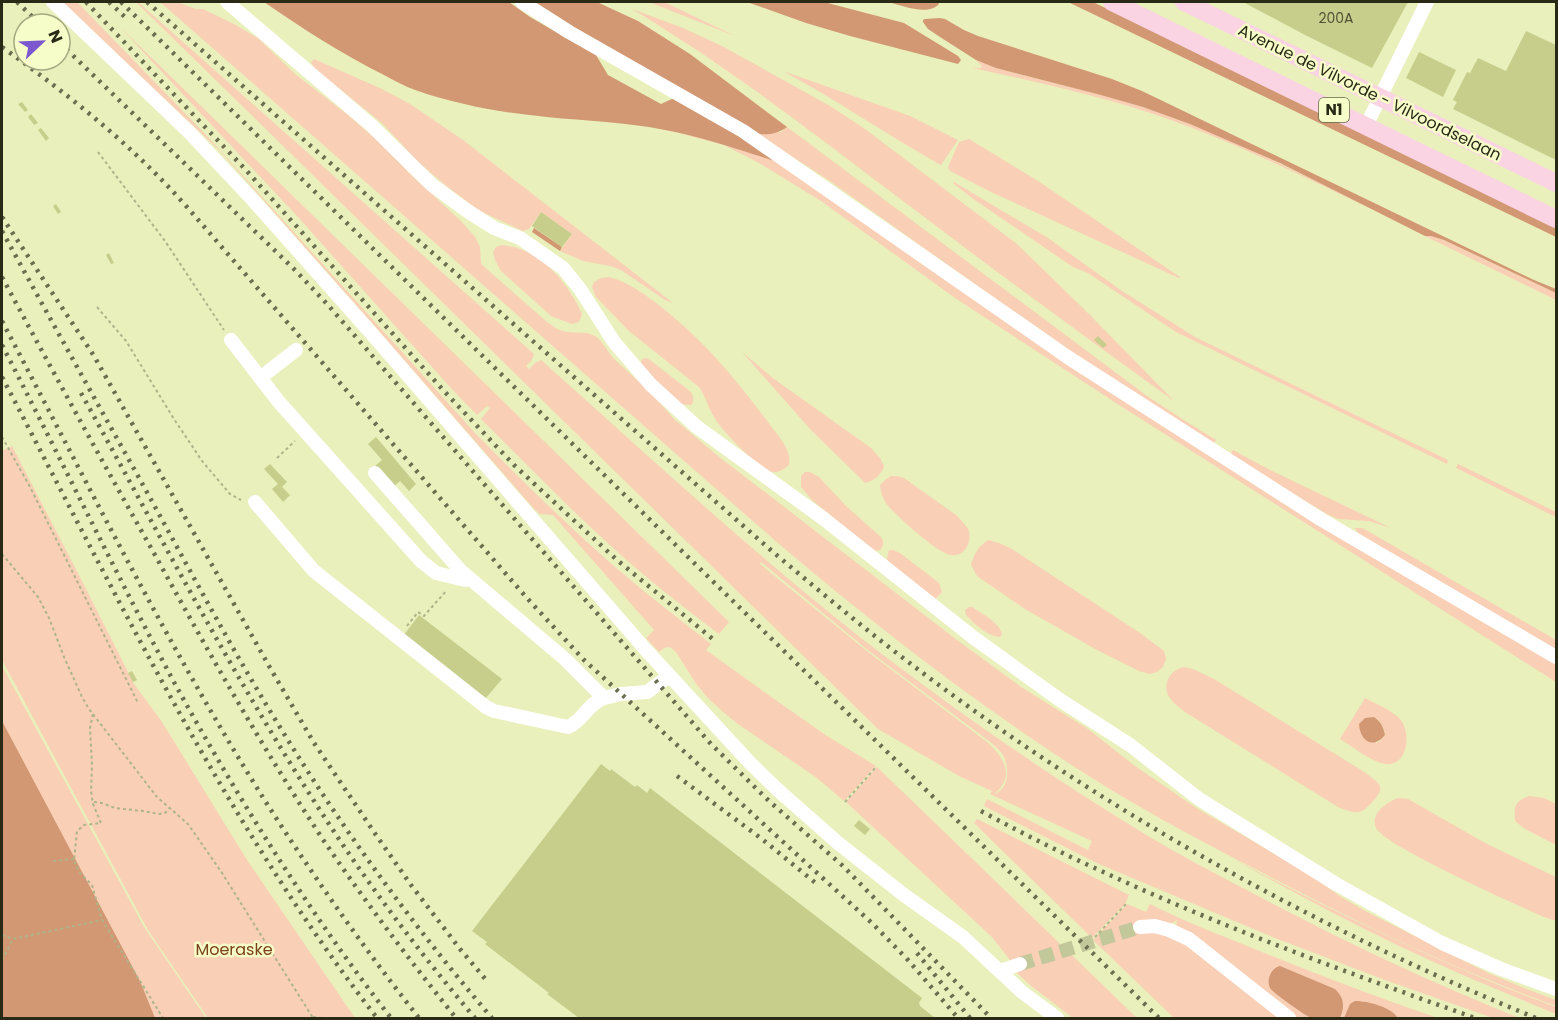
<svg xmlns="http://www.w3.org/2000/svg" width="1558" height="1020" font-family="Poppins,sans-serif">
	<style>
		.green { fill: #f9cfb5; fill-rule: evenodd }
		.forest { fill: #d29873 }
		.building { fill: #c7ce8c }
		.lines { fill: none; stroke-linecap: round; stroke-linejoin: round }
		.minor-tunnel { stroke: #c2c89a; stroke-width: 14; stroke-dasharray: 14 7; stroke-linecap: butt }
		.path { stroke: #aeb489; stroke-width: 2; stroke-dasharray: 3 3; stroke-linecap: butt }
		.minor { stroke: #fff; stroke-width: 14 }
		.major { stroke: #fad4e3; stroke-width: 18 }
		.rail { stroke: #6a6e4f; stroke-width: 4.5; stroke-dasharray: 3 6; stroke-linecap: butt }
		.labels { text-anchor: middle; stroke-width: 5; stroke-linejoin: round; paint-order: stroke }
		.number-label { font-size: 14px; fill: #505334 }
		.shield { fill: #f7fdc8; stroke: #66694b; stroke-width: 1.5 }
		.shield-label { font-size: 15px; font-weight: bold; fill: #282a16 }
		.street-label { font-size: 16px; fill: #282a16; stroke: #f7fdc8 }
		.park-label { font-size: 16px; fill: #7a421a; stroke: #f7fdc8 }
	</style>
	<rect width="100%" height="100%" fill="#e9f0bb"/>
	<path class="green" d="M 62,2 L 77,2 L 209,138 L 475,433 C 520,479 566,524 614,566 C 645,593 678,618 711,644 L 706,650 L 767,694 L 827,736 L 876,766 L 844,801 L 817,778 L 738,724 L 722,711 L 708,698 L 697,685 L 676,652 L 670,647 L 664,648 L 659,652 L 646,638 L 654,630 L 553,515 L 540,514 L 535,510 L 365,315 L 219,150 Z
		M 136,2 L 138,2 L 534,354 L 532,360 L 526,366 L 529,369 L 535,363 L 541,360 C 660,466 776,575 903,670 C 978,726 1055,779 1135,828 C 1175,853 1218,875 1260,897 C 1344,942 1430,982 1519,1018 L 1493,1018 L 1385,980 L 1275,938 L 1099,864 L 984,806 L 987,799 L 1088,850 L 1092,841 L 990,794 L 992,791 L 959,776 L 878,729 ZM 761,562 L 869,651 L 989,741 C 994,745 1000,750 1003,755 C 1010,768 1009,790 994,794 C 1016,777 1004,757 987,742 L 868,652 L 760,564 Z
		M 160,2 L 177,2 L 196,9 L 203,9 L 234,24 L 259,39 L 295,74 L 348,115 L 371,135 L 388,150 L 407,171 L 461,221 L 475,237 L 480,247 L 481,264 L 547,322 L 557,329 L 566,332 L 587,333 L 595,336 L 600,340 L 613,358 L 650,392 L 674,419 L 718,456 L 957,640 L 1021,687 L 1088,729 L 1135,766 L 1198,809 L 1309,874 L 1341,897 L 1367,912 L 1488,973 L 1529,990 L 1556,1000 L 1556,1006 C 1532,997 1508,988 1484,978 C 1408,947 1334,910 1261,872 C 1195,838 1129,803 1067,762 C 966,696 871,622 779,544 Z
		M 649,2 L 664,2 L 735,36 L 654,4 Z
		M 632,9 L 683,28 L 722,46 L 830,106 L 865,129 L 1017,244 L 1089,314 L 1174,401 C 1084,336 995,271 907,204 C 817,136 729,67 632,9 Z
		M 120,27 L 729,622 L 719,634 C 682,606 646,578 612,547 C 567,506 524,462 481,419 L 490,408 L 487,406 L 477,415 L 449,386 L 297,216 Z
		M 314,59 L 382,89 L 410,104 L 463,140 L 673,303 L 665,300 L 621,270 L 610,266 L 583,261 L 560,251 L 572,234 L 541,212 L 529,229 L 523,231 L 480,211 L 449,188 L 418,162 L 383,124 L 314,68 L 311,62 Z
		M 976,60 C 1030,81 1089,88 1144,107 C 1223,133 1298,172 1373,210 C 1313,181 1252,151 1190,127 C 1120,100 1046,84 973,68 L 981,68 L 982,66 Z
		M 783,71 L 910,116 L 958,140 L 941,165 C 887,135 837,100 783,71 Z
		M 787,127 L 1147,396 L 1179,417 L 1216,440 L 1212,446 L 1076,356 L 827,179 L 757,134 L 781,132 Z
		M 667,130 L 772,154 L 1020,330 L 1556,663 L 1556,682 L 1116,403 L 955,298 L 821,201 L 759,163 L 724,145 Z
		M 969,139 L 1038,181 L 1180,277 L 1179,278 L 991,192 L 950,171 L 948,167 L 959,142 Z
		M 954,182 L 1048,238 L 1122,291 L 1195,337 L 1448,460 L 1447,464 L 1176,332 L 1088,273 L 1073,267 L 972,198 L 953,183 Z
		M 1425,236 L 1431,236 L 1444,240 L 1556,293 L 1556,300 Z
		M 502,245 C 539,248 568,282 582,314 L 579,322 L 572,324 L 551,316 L 501,271 L 495,260 L 493,252 L 496,247 Z
		M 609,277 C 632,283 653,300 671,315 C 709,346 741,386 770,425 C 777,434 787,445 789,456 C 790,459 789,462 789,465 C 784,469 779,473 772,472 C 759,469 720,429 714,417 C 708,407 706,397 699,387 L 629,331 L 596,297 L 592,287 L 594,282 L 601,278 Z
		M 742,352 L 774,379 L 871,448 L 880,458 L 884,466 C 882,474 874,481 865,483 L 858,476 L 811,430 Z
		M 646,358 L 650,360 L 691,392 C 693,397 695,400 691,405 L 681,404 L 641,368 L 641,361 L 643,359 Z
		M 12,446 L 82,581 L 134,684 L 162,722 L 247,860 L 355,1018 L 208,1018 L 148,930 L 2,660 L 2,451 Z
		M 1233,450 L 1270,470 L 1391,528 L 1369,521 L 1338,519 L 1327,514 L 1229,456 Z
		M 1458,464 L 1556,512 L 1556,517 L 1456,468 Z
		M 805,472 L 810,472 L 819,477 L 846,506 L 881,537 C 884,543 884,545 880,550 L 875,551 L 869,547 L 812,500 L 801,487 L 801,476 Z
		M 891,476 L 897,476 L 904,478 L 956,515 C 960,519 965,524 968,529 C 973,541 965,557 951,555 C 938,554 894,514 886,503 C 882,497 881,492 880,485 L 885,480 Z
		M 1355,528 L 1362,528 L 1366,530 L 1556,640 L 1556,651 L 1389,554 L 1357,532 Z
		M 988,540 L 999,543 L 1012,549 L 1140,633 L 1164,651 L 1166,659 L 1163,667 L 1157,672 L 1150,674 L 1139,671 L 1097,650 L 1025,609 L 977,576 L 971,565 C 974,554 978,547 988,540 Z
		M 889,550 L 893,550 L 900,553 L 939,583 L 942,592 L 935,599 L 890,564 L 887,559 Z
		M 969,607 L 972,607 C 982,614 999,622 1002,634 L 1000,637 C 985,635 976,625 966,615 L 965,610 Z
		M 2,666 L 144,927 L 206,1018 L 2,1018 Z
		M 1184,667 L 1193,669 L 1214,679 L 1366,773 C 1370,777 1378,781 1380,786 C 1381,792 1378,795 1375,799 C 1361,815 1358,815 1338,807 L 1185,712 C 1180,708 1174,704 1170,698 C 1161,686 1170,669 1184,667 Z
		M 1365,698 C 1376,704 1389,709 1398,717 C 1412,729 1409,766 1386,764 C 1371,762 1352,746 1340,739 ZM 1374,717 C 1381,722 1383,726 1385,735 L 1380,741 L 1376,743 Z
		M 877,767 L 1137,1018 L 1073,1018 L 1030,985 L 1014,970 L 1017,967 L 1034,962 L 1033,958 L 1013,964 L 992,937 L 846,802 Z
		M 1529,796 L 1544,798 L 1556,804 L 1556,845 L 1525,829 L 1515,821 C 1514,806 1514,802 1529,796 Z
		M 1398,798 L 1408,799 L 1485,843 L 1556,877 L 1556,921 L 1544,917 C 1519,906 1383,845 1376,828 C 1370,813 1386,803 1398,798 Z
		M 977,819 L 1129,895 L 1125,904 L 1092,938 L 974,823 Z
		M 1231,858 C 1314,901 1398,943 1484,979 C 1508,989 1532,998 1556,1007 L 1556,1014 C 1503,992 1449,970 1397,945 C 1341,918 1286,888 1231,858 Z
		M 1127,904 L 1146,912 L 1150,904 C 1183,921 1218,934 1252,948 C 1313,973 1375,997 1438,1018 L 1295,1018 L 1176,925 L 1177,920 L 1169,925 L 1139,924 L 1125,929 L 1126,933 L 1141,930 L 1180,938 L 1282,1018 L 1174,1018 L 1093,940 Z"/>
	<path class="forest" d="M 264,2 L 509,2 L 530,17 L 596,55 L 608,75 L 661,104 L 674,98 L 734,132 L 775,161 C 739,150 703,137 665,130 C 626,122 586,121 547,117 C 503,113 459,105 418,91 C 406,87 395,81 384,75 C 342,54 303,29 264,2 Z
		M 534,2 L 597,2 L 638,21 L 690,54 L 787,127 C 777,134 769,135 757,134 L 572,26 Z
		M 747,2 L 824,2 L 904,23 L 958,56 L 961,60 L 958,64 L 850,36 L 806,23 Z
		M 888,2 L 938,2 L 939,4 C 928,16 903,6 888,2 Z
		M 1068,2 L 1093,2 L 1556,227 L 1556,237 Z
		M 940,18 L 945,19 L 964,30 L 978,36 L 1112,79 L 1142,91 L 1534,280 L 1556,289 L 1556,293 L 1444,240 L 1431,236 L 1425,236 L 1280,163 L 1190,124 L 1143,107 L 1101,95 L 996,68 L 976,60 L 940,37 L 928,29 L 923,22 L 923,20 L 925,19 Z
		M 534,228 L 562,247 L 560,251 L 532,232 Z
		M 1374,717 C 1381,722 1383,726 1385,735 C 1373,750 1360,741 1359,724 L 1365,718 Z
		M 2,721 L 140,981 L 155,1018 L 2,1018 Z
		M 1280,966 L 1335,989 C 1344,998 1345,1006 1340,1018 C 1331,1019 1320,1020 1312,1018 C 1308,1018 1272,992 1270,988 C 1266,980 1271,968 1280,966 Z
		M 1355,1001 C 1368,1001 1391,1007 1398,1018 L 1344,1018 L 1350,1004 Z"/>
	<path class="building" d="M 1243,2 L 1408,2 L 1372,68 L 1305,35 Z
		M 1526,31 L 1556,45 L 1556,160 L 1453,109 L 1457,102 L 1453,100 L 1467,72 L 1470,73 L 1478,58 L 1506,71 Z
		M 1419,52 L 1456,70 L 1443,97 L 1406,78 Z
		M 22,102 L 28,110 L 25,112 L 18,104 Z
		M 31,114 L 38,123 L 34,125 L 28,117 Z
		M 41,128 L 49,138 L 46,141 L 38,130 Z
		M 56,204 L 61,212 L 58,214 L 53,206 Z
		M 541,212 L 572,234 L 562,247 L 532,226 Z
		M 109,253 L 114,263 L 111,264 L 106,255 Z
		M 1098,336 L 1107,345 L 1103,348 L 1094,340 Z
		M 376,437 L 416,484 L 409,491 L 400,481 L 393,487 L 375,466 L 382,460 L 368,444 Z
		M 270,464 L 287,482 L 282,487 L 290,495 L 283,502 L 272,489 L 278,484 L 264,469 Z
		M 419,615 L 502,679 L 485,699 L 403,636 Z
		M 132,671 L 137,680 L 133,682 L 128,673 Z
		M 601,764 L 610,771 L 611,769 L 635,787 L 637,785 L 647,793 L 650,788 L 922,998 L 919,1003 L 920,1006 L 935,1018 L 579,1018 L 547,994 L 549,993 L 485,944 L 487,942 L 472,931 Z
		M 859,820 L 870,829 L 865,835 L 854,826 Z"/>
	<g class="lines">
		<path class="minor-tunnel" d="M 1020,964 L 1140,927"/>
		<path class="path" d="M 98,152 L 165,241 L 224,330
			M 97,307 L 126,341 L 174,419 L 202,461 L 230,494 L 241,500
			M 2,437 L 29,485 L 138,703
			M 277,458 L 295,441
			M 2,554 L 38,597 L 49,618 L 64,657 L 82,697 L 89,709 L 157,797 L 188,824 L 222,873 L 313,1018
			M 407,626 L 418,612 L 424,616 L 447,590
			M 93,714 L 90,728 L 92,765 L 91,791 L 93,804 L 101,823 L 84,825 L 77,831 L 74,861 L 80,873 L 92,885 L 102,920 L 163,1018
			M 94,802 L 102,803 L 115,808 L 143,811 L 159,814 L 165,813 L 169,809
			M 845,802 L 876,767
			M 53,861 L 74,859
			M 2,935 L 13,939 L 102,920
			M 1095,937 L 1126,904
			M 2,960 L 13,939
			M 313,1017 L 322,1018"/>
		<path class="minor" d="M 53,2 L 190,133 L 252,199 L 372,334 L 646,650 L 751,764 L 779,791 L 838,843 L 904,895 L 963,937 L 1022,992 L 1057,1018
			M 227,2 L 371,125 L 432,185 L 466,210 L 494,228 L 520,238 L 563,268 L 580,289 L 614,342 L 651,385 L 697,427 L 824,519 L 974,638 L 1060,700 L 1130,745 L 1199,799 L 1336,884 L 1442,943 L 1501,969 L 1556,989
			M 522,2 L 569,32 L 743,131 L 1069,358 L 1322,520 L 1556,657
			M 1366,126 L 1427,2
			M 231,340 L 279,402 L 421,561 L 436,573 L 465,580 L 470,579
			M 260,378 L 296,350
			M 375,473 L 461,571 L 565,659 L 604,698 L 621,694 L 647,692 L 669,676
			M 255,502 L 314,571 L 486,707 L 494,711 L 568,727 C 583,721 588,703 604,698
			M 1140,927 L 1155,926 L 1169,930 L 1189,939 L 1289,1018
			M 1000,971 L 1020,964"/>
		<path class="major" d="M 1112,2 L 1556,219
			M 1184,2 L 1556,183"/>
		<path class="rail" d="M 17,2 L 40,24
			M 86,2 L 246,170 L 444,391 L 515,466 L 617,560 L 714,640
			M 109,2 L 125,17
			M 121,2 L 1159,1018
			M 147,2 L 773,552 C 817,589 861,626 907,661 C 1099,808 1312,927 1536,1018
			M 60,43 L 296,271 L 328,305 L 711,744 L 769,801 L 843,866 L 991,1018
			M 2,47 C 70,96 131,144 187,207 L 526,597 L 584,660 L 873,924 L 908,960 L 958,1018
			M 2,217 L 94,356 L 269,666 L 314,743 L 376,835 L 411,885 L 460,949 L 487,981
			M 2,231 C 47,313 92,394 138,476 C 184,559 228,643 278,724 C 341,827 413,926 492,1018
			M 2,277 C 52,370 103,463 155,555 C 209,653 264,751 326,844 C 367,904 411,962 456,1018
			M 2,321 C 88,484 170,651 269,807 C 316,880 366,951 419,1018
			M 2,345 C 60,457 115,572 175,684 C 239,800 310,914 391,1018
			M 2,377 C 117,596 225,822 377,1018
			M 81,393 C 162,539 240,690 333,830 C 376,895 424,958 475,1018
			M 677,776 L 762,839 L 818,885
			M 981,811 C 1020,832 1059,852 1099,870 C 1221,927 1349,973 1475,1018
			M 917,953 L 970,1018"/>
	</g>
	<g class="labels">
		<g class="number-label">
			<text x="1336" y="23">200A</text>
		</g>
		<rect class="shield" x="1319" y="98" width="30" height="24" rx="4.5"/>
		<g class="shield-label">
			<text x="1334" y="115">N1</text>
		</g>
		<g class="street-label">
			<text transform="translate(1370 92) rotate(26)" y="6">Avenue de Vilvorde - Vilvoordselaan</text>
		</g>
		<g class="park-label">
			<text x="234" y="955">Moeraske</text>
		</g>
	</g>
	<rect width="1558" height="1020" fill="none" stroke="#282a16" stroke-width="6"/>
	<g transform="translate(42 42) rotate(67)"><circle r="28" fill="#f7fdc8" stroke="#a4a981" stroke-width="1.5"/>
	<path d="M0-4.5L10 22L0 15L-10 22Z" fill="#7b57d0"/>
	<text y="-9" font-size="16" font-weight="bold" text-anchor="middle" fill="#282a16">N</text>
	</g>
</svg>
